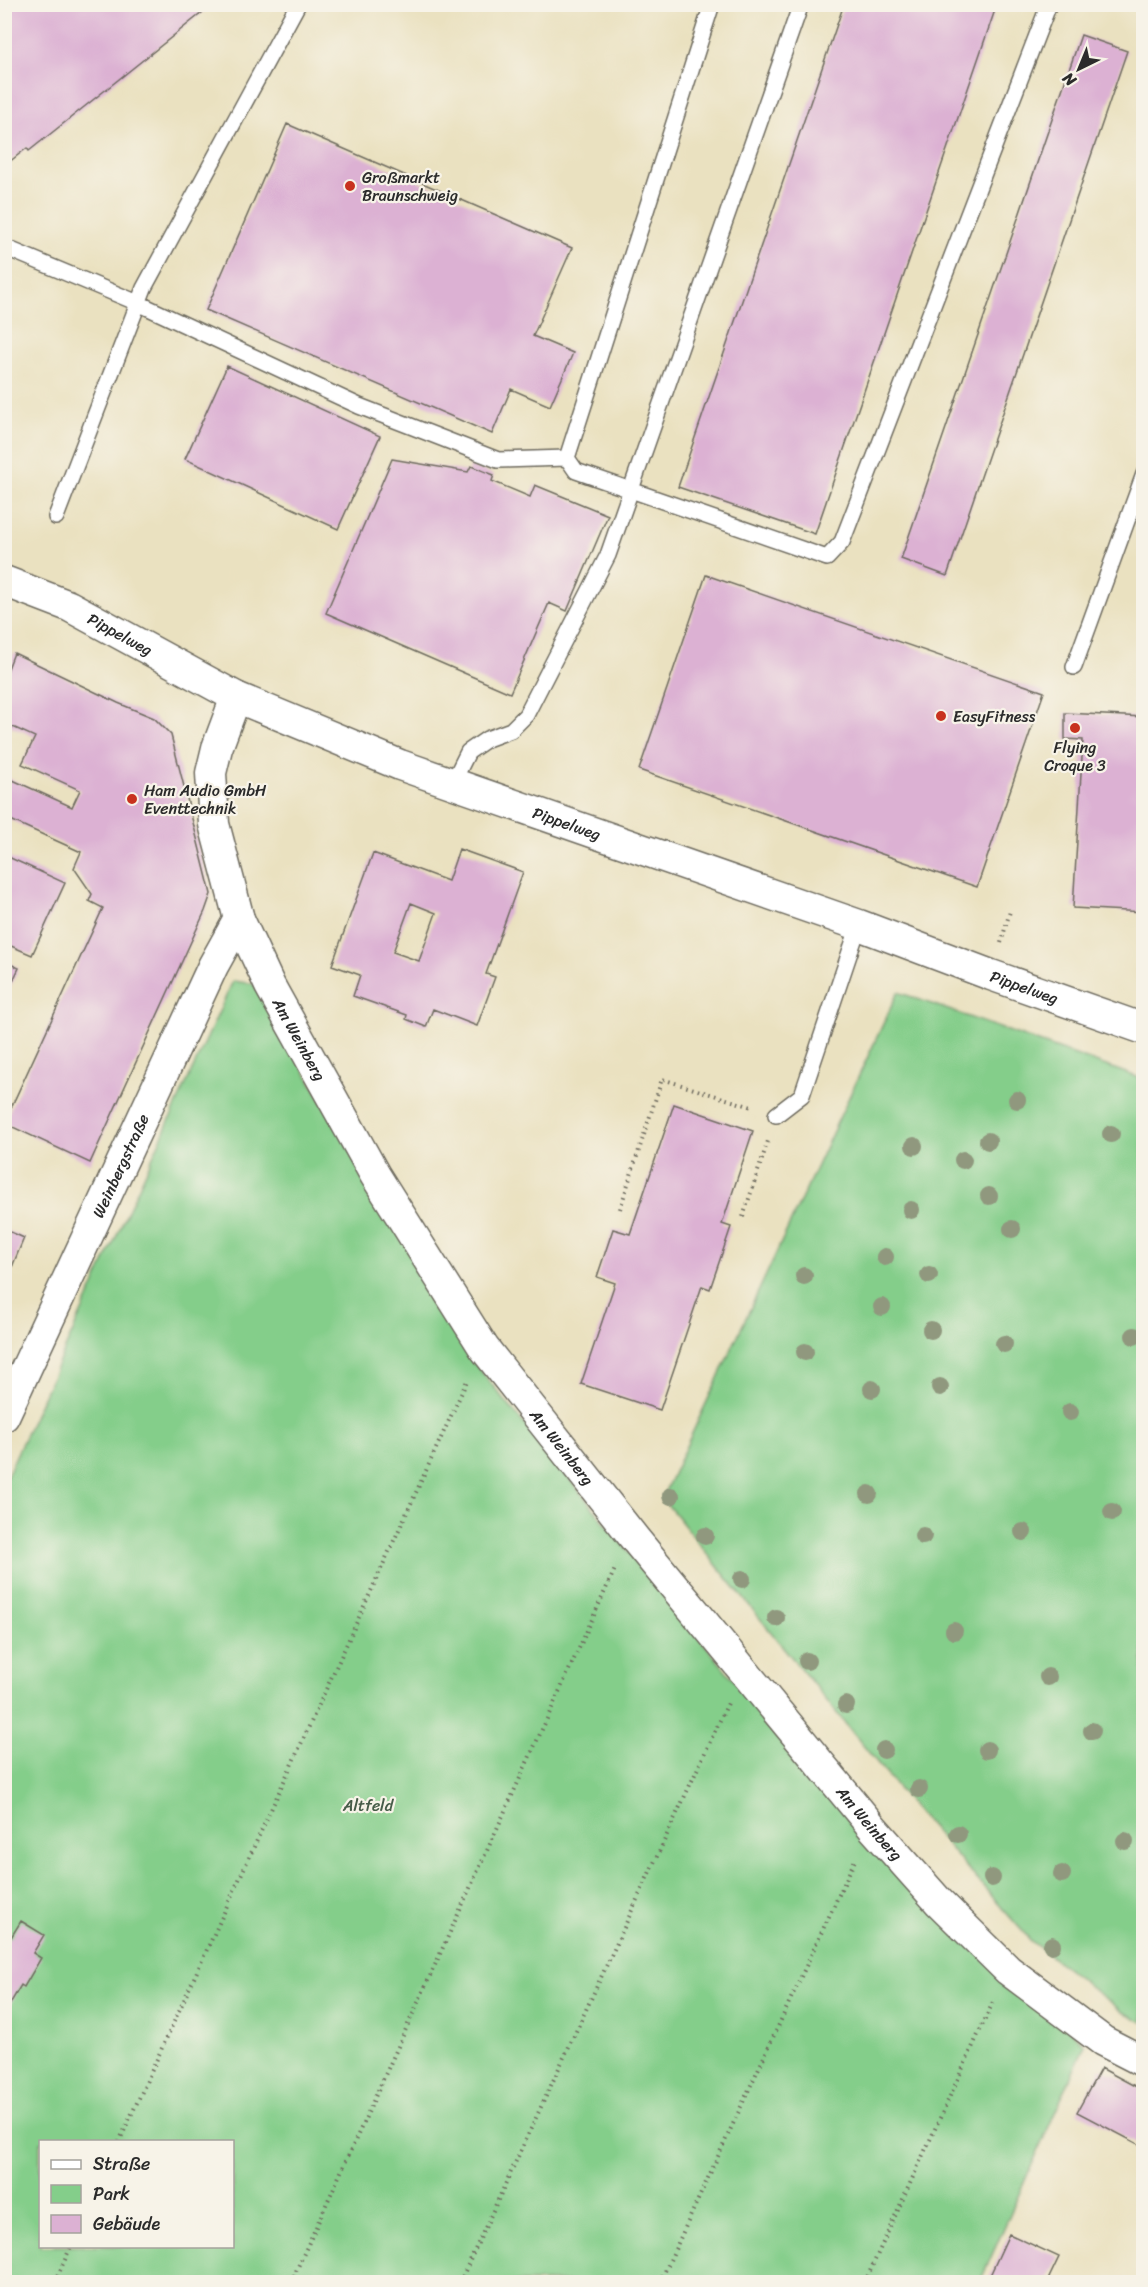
<svg xmlns="http://www.w3.org/2000/svg" width="1148" height="2287" font-family="Sriracha,sans-serif">
	<style>
		.green { fill: #84ce8a; stroke: #587c5a; stroke-width: 1.5; fill-rule: evenodd }
		.building { fill: #dcb1d3; fill-rule: evenodd }
		.lines { fill: none; stroke-linecap: round; stroke-linejoin: round }
		.lane-casing { stroke: #6e6b5f; stroke-width: 18 }
		.street-casing { stroke: #6e6b5f; stroke-width: 33 }
		.path { stroke: #6e6b5f; stroke-width: 4; stroke-dasharray: 1.5 4.5; stroke-linecap: butt }
		.lane { stroke: #fff; stroke-width: 15 }
		.street { stroke: #fff; stroke-width: 30 }
		.tree { fill: #90987e }
		.poi-dot { fill: #c8321e; stroke: #f7f3e8; stroke-width: 2 }
		.labels { text-anchor: middle; stroke-width: 4.5; stroke-linejoin: round; paint-order: stroke }
		.poi-label { font-size: 16px; fill: #2b2b2b; stroke: #f7f3e8; text-anchor: start }
		.street-label { font-size: 16px; fill: #2b2b2b; stroke: #f7f3e8 }
		.park-label { font-size: 16px; fill: #465c48; stroke: #f7f3e8 }
	</style>
	<rect width="100%" height="100%" fill="#f7f3e8"/>
	<filter id="ink" filterUnits="userSpaceOnUse"><feTurbulence type="fractalNoise" baseFrequency=".0167" numOctaves="2"/><feDisplacementMap in="SourceGraphic" scale="12" xChannelSelector="R" yChannelSelector="G"/><feConvolveMatrix kernelMatrix="1 2 1 2 8 2 1 2 1" color-interpolation-filters="sRGB"/></filter>
	<filter id="wash" filterUnits="userSpaceOnUse"><feTurbulence type="fractalNoise" baseFrequency=".008" numOctaves="4" result="noise"/><feDisplacementMap in="SourceGraphic" scale="24" xChannelSelector="R" yChannelSelector="G"/><feGaussianBlur stdDeviation="1.35" result="paint"/><feColorMatrix in="noise" values="0 0 0 0 0 0 0 0 0 0 0 0 0 0 0 0 0 1.4 0 .05"/><feComposite in="paint" operator="in"/></filter>
	<g filter="url(#wash)">
		<rect width="100%" height="100%" fill="#eae1c0"/>
		<path class="green" d="M 233,981 L 254,984 L 475,1364 L 801,1762 L 1085,2045 L 980,2282 L 5,2282 L 5,1480 ZM 40,2142 L 232,2142 L 232,2246 L 40,2246 Z
			M 898,992 L 1143,1079 L 1143,2022 L 1123,2012 L 1031,1941 L 905,1797 L 662,1498 Z"/>
		<g id="blocks">
			<path class="building" d="M 4,4 L 213,4 L 29,151 L 27,148 L 4,166 Z
				M 844,4 L 980,4 L 995,10 L 815,534 L 678,487 Z
				M 1081,35 L 1127,51 L 947,576 L 901,559 Z
				M 287,124 L 572,248 L 533,336 L 573,353 L 550,406 L 511,389 L 492,434 L 206,310 Z
				M 227,366 L 380,436 L 338,529 L 185,459 Z
				M 392,459 L 468,472 L 471,466 L 494,475 L 492,481 L 530,497 L 535,485 L 608,515 L 567,611 L 549,603 L 510,693 L 326,613 Z
				M 706,575 L 1044,692 L 977,887 L 639,770 Z
				M 14,653 L 118,703 L 154,718 L 171,735 L 211,894 L 205,911 L 90,1163 L 4,1123 L 103,908 L 89,901 L 92,894 L 74,868 L 81,852 L 4,817 L 4,776 L 72,807 L 80,790 L 22,764 L 35,737 L 4,723 L 4,679 Z
				M 1065,713 L 1144,717 L 1144,912 L 1073,908 L 1083,740 L 1065,739 Z
				M 459,849 L 523,872 L 486,974 L 495,977 L 477,1026 L 433,1009 L 426,1027 L 406,1019 L 407,1015 L 353,996 L 360,975 L 332,965 L 373,853 L 448,881 ZM 411,903 L 436,913 L 419,961 L 393,952 Z
				M 4,855 L 65,883 L 32,955 L 4,943 Z
				M 4,961 L 19,968 L 7,993 L 4,991 Z
				M 674,1104 L 753,1131 L 722,1224 L 731,1227 L 710,1289 L 702,1286 L 660,1410 L 581,1384 L 615,1283 L 597,1277 L 613,1229 L 630,1234 Z
				M 4,1229 L 24,1238 L 5,1284 L 4,1284 Z
				M 21,1921 L 44,1935 L 33,1953 L 41,1958 L 24,1987 L 21,1985 L 10,2004 L 4,2000 L 4,1938 L 5,1936 L 10,1939 Z
				M 1101,2068 L 1144,2091 L 1144,2139 L 1140,2145 L 1077,2112 Z
				M 1009,2234 L 1059,2257 L 1047,2282 L 987,2282 Z"/>
		</g>
	</g>
	<g filter="url(#ink)">
		<use href="#blocks" fill-opacity="0" stroke="#6e6b5f" stroke-width="1.5"/>
		<g class="lines">
			<defs>
				<path id="lane" d="M 712,4 L 567,458 L 576,471 L 827,558 L 842,542 L 1049,4
					M 4,247 L 138,303 L 359,406 L 498,460 L 567,458
					M 56,517 L 144,288 L 298,4
					M 1074,667 L 1144,474
					M 452,784 L 468,752 L 487,739 L 511,730 L 526,715 L 608,555 L 801,4
					M 776,1115 L 802,1095 L 859,925"/>
				<g id="street">
					<path id="s1" d="M 4,581 L 69,606 L 236,697 L 400,765 L 859,925 L 991,975 L 1144,1029"/>
					<path id="s2" d="M 236,697 L 217,748 L 211,773 L 214,824 L 239,919 L 270,986 L 375,1175 L 484,1348 L 635,1539 L 873,1828 L 939,1902 L 1008,1970 L 1103,2041 L 1144,2062"/>
					<path id="s3" d="M 4,1416 L 213,966 L 239,919"/>
				</g>
			</defs>
			<use href="#lane" class="lane-casing"/>
			<use href="#street" class="street-casing"/>
			<path class="path" d="M 1001,943 L 1010,911
				M 620,1209 L 662,1079 L 752,1107
				M 743,1217 L 769,1138
				M 119,2142 L 467,1381
				M 55,2282 L 71,2246
				M 291,2282 L 615,1569
				M 460,2282 L 728,1703
				M 660,2282 L 855,1860
				M 865,2282 L 993,2002"/>
			<use href="#lane" class="lane"/>
			<use href="#street" class="street"/>
		</g>
		<g class="tree">
			<circle cx="1017" cy="1100" r="9"/>
			<circle cx="1111" cy="1134" r="9"/>
			<circle cx="988" cy="1141" r="9"/>
			<circle cx="914" cy="1146" r="9"/>
			<circle cx="963" cy="1160" r="9"/>
			<circle cx="989" cy="1196" r="9"/>
			<circle cx="911" cy="1210" r="9"/>
			<circle cx="1012" cy="1229" r="9"/>
			<circle cx="885" cy="1257" r="9"/>
			<circle cx="929" cy="1275" r="9"/>
			<circle cx="804" cy="1276" r="9"/>
			<circle cx="882" cy="1307" r="9"/>
			<circle cx="931" cy="1330" r="9"/>
			<circle cx="1134" cy="1336" r="9"/>
			<circle cx="1004" cy="1344" r="9"/>
			<circle cx="805" cy="1352" r="9"/>
			<circle cx="940" cy="1387" r="9"/>
			<circle cx="872" cy="1389" r="9"/>
			<circle cx="1070" cy="1412" r="9"/>
			<circle cx="869" cy="1494" r="9"/>
			<circle cx="671" cy="1496" r="9"/>
			<circle cx="1112" cy="1512" r="9"/>
			<circle cx="1023" cy="1532" r="9"/>
			<circle cx="705" cy="1536" r="9"/>
			<circle cx="923" cy="1536" r="9"/>
			<circle cx="742" cy="1579" r="9"/>
			<circle cx="776" cy="1618" r="9"/>
			<circle cx="954" cy="1631" r="9"/>
			<circle cx="807" cy="1661" r="9"/>
			<circle cx="1048" cy="1677" r="9"/>
			<circle cx="846" cy="1705" r="9"/>
			<circle cx="1092" cy="1731" r="9"/>
			<circle cx="884" cy="1750" r="9"/>
			<circle cx="987" cy="1750" r="9"/>
			<circle cx="919" cy="1789" r="9"/>
			<circle cx="958" cy="1834" r="9"/>
			<circle cx="1125" cy="1841" r="9"/>
			<circle cx="1062" cy="1874" r="9"/>
			<circle cx="992" cy="1878" r="9"/>
			<circle cx="1052" cy="1945" r="9"/>
		</g>
	</g>
	<g class="poi-dot">
		<circle cx="350" cy="186" r="6"/>
		<circle cx="941" cy="716" r="6"/>
		<circle cx="1075" cy="728" r="6"/>
		<circle cx="132" cy="799" r="6"/>
	</g>
	<g class="labels">
		<g class="poi-label">
			<text x="362" y="183">Großmarkt<tspan x="362" dy="18">Braunschweig</tspan></text>
			<text x="953" y="722">EasyFitness</text>
			<text x="1075" y="753" text-anchor="middle">Flying<tspan x="1075" dy="18">Croque 3</tspan></text>
			<text x="144" y="796">Ham Audio GmbH<tspan x="144" dy="18">Eventtechnik</tspan></text>
		</g>
		<g class="street-label">
			<text dy="6" stroke="none"><textPath href="#s1" startOffset="128">Pippelweg</textPath></text>
			<text dy="6" stroke="none"><textPath href="#s1" startOffset="614">Pippelweg</textPath></text>
			<text dy="6" stroke="none"><textPath href="#s1" startOffset="1100">Pippelweg</textPath></text>
			<text dy="6" stroke="none"><textPath href="#s2" startOffset="364">Am Weinberg</textPath></text>
			<text dy="6" stroke="none"><textPath href="#s3" startOffset="276">Weinbergstraße</textPath></text>
			<text dy="6" stroke="none"><textPath href="#s2" startOffset="850">Am Weinberg</textPath></text>
			<text dy="6" stroke="none"><textPath href="#s2" startOffset="1336">Am Weinberg</textPath></text>
		</g>
		<g class="park-label">
			<text x="368" y="1811">Altfeld</text>
		</g>
	</g>
	<rect width="1148" height="2287" fill="none" stroke="#f7f3e8" stroke-width="24"/>
	<rect x="39" y="2140" width="195" height="108" fill="#f7f3e8" stroke="#a5a39c" stroke-width="1.5"/>
	<rect x="51" y="2160" width="30" height="9" fill="#ffffff" stroke="#a5a39c" stroke-width="1.5"/>
	<text x="93" y="2170" font-size="18" fill="#2b2b2b">Straße</text>
	<rect x="51" y="2185" width="30" height="18" fill="#84ce8a" stroke="#a5a39c" stroke-width="1.5"/>
	<text x="93" y="2200" font-size="18" fill="#2b2b2b">Park</text>
	<rect x="51" y="2215" width="30" height="18" fill="#dcb1d3" stroke="#a5a39c" stroke-width="1.5"/>
	<text x="93" y="2230" font-size="18" fill="#2b2b2b">Gebäude</text>
	<g transform="translate(1079 69) rotate(223)" stroke="#f7f3e8" stroke-width="4.5" paint-order="stroke">
	<path d="M0-4.5L10 22L0 15L-10 22Z" fill="#2b2b2b"/>
	<text y="-9" font-size="16" font-weight="bold" text-anchor="middle" fill="#2b2b2b">N</text>
	</g>
</svg>
